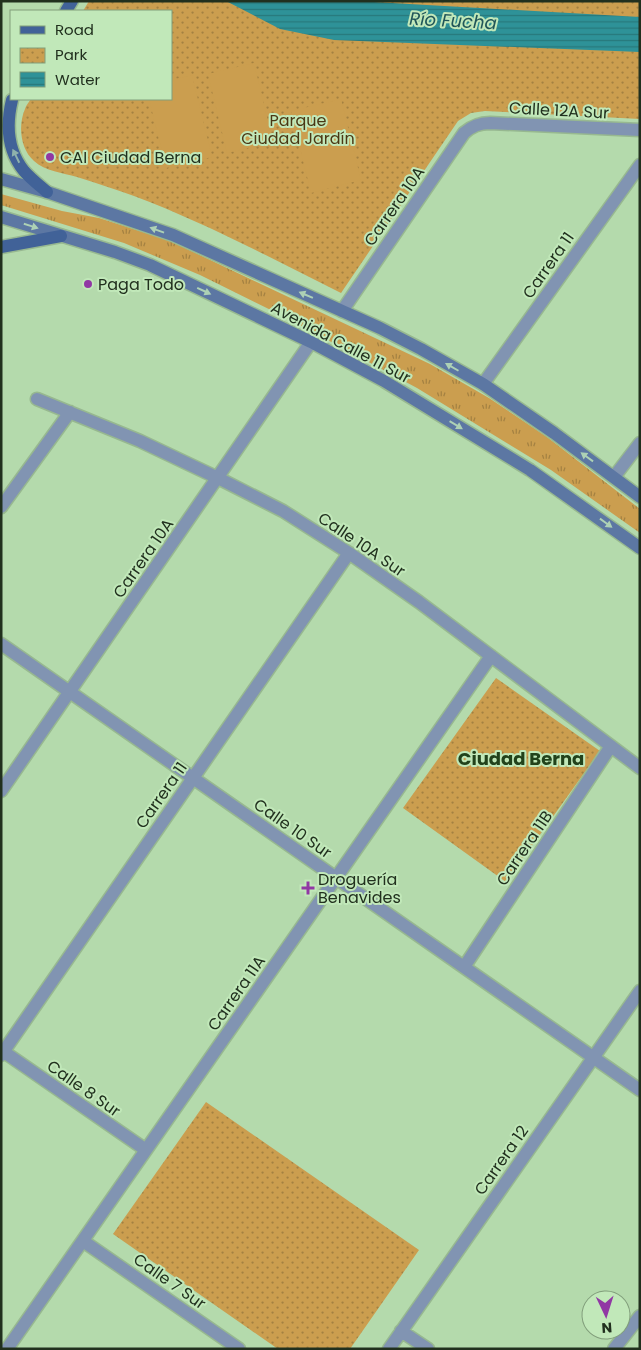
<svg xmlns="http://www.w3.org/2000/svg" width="641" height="1350" font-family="Poppins,sans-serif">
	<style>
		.grass { fill: url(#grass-tufts) }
		.park { fill: url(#park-dots) }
		.garden { fill: #cb9e4f }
		.water { fill: url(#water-rules) }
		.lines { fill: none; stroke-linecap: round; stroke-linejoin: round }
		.street-casing { stroke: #97b890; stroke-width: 15 }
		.secondary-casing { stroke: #97b890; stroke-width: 15 }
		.primary-casing { stroke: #97b890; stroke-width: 15 }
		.street { stroke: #8194b2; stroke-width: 12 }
		.secondary { stroke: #5c77a3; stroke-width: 12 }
		.primary { stroke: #416298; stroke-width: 12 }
		.oneway { fill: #8eb2ac }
		.oneway2 { fill: #add1b5 }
		.poi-dot { fill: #9138a4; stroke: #c1e8b9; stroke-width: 2 }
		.labels { text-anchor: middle; stroke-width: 4; stroke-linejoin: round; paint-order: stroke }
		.street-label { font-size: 16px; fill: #21301e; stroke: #c1e8b9 }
		.park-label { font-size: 16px; fill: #4a3714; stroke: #c1e8b9 }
		.poi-label { font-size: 16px; fill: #21301e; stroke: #c1e8b9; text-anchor: start }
		.water-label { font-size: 18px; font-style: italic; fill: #205659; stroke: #c1e8b9 }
		.neighbourhood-label { font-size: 18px; font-weight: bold; fill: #22421b; stroke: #c1e8b9 }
	</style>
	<defs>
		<pattern id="grass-tufts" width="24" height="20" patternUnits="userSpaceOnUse" patternTransform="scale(1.25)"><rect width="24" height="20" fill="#cb9e4f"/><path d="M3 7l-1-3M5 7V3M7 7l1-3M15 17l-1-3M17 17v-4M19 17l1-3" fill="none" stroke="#a48141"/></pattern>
		<pattern id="park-dots" width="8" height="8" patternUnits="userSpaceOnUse" patternTransform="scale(1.25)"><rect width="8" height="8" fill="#cb9e4f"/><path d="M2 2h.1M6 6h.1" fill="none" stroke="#a48141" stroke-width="1.8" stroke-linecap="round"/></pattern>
		<pattern id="water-rules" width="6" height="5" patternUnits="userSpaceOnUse" patternTransform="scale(1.25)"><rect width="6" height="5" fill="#2e9298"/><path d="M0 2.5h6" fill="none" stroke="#27787b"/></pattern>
	</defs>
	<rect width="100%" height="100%" fill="#b4daac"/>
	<path class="grass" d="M 1,194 L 62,211 L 99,218 L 168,240 L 430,364 L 489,398 L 547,437 L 640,509 L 640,533 L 551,470 L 417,388 L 283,316 L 200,275 L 124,243 L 1,205 Z"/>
	<path class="park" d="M 89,1 L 640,1 L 640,119 L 485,111 L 471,113 L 458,121 L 341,293 C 273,259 206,223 134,196 C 115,189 96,183 77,177 C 63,173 45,171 34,161 C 20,149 18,125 25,109 C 26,105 29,102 31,99 L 171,99 L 171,11 L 83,11 Z
		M 496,678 L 600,751 L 506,882 L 403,808 Z
		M 206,1102 L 419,1250 L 350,1349 L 278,1349 L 113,1234 Z"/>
	<path class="garden" d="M 254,63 L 273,142 L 227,153 L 208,74 Z
		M 192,75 L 212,157 L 166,168 L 149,99 L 171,99 L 171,80 Z
		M 341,99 L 361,180 L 311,193 L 291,111 Z"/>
	<path class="water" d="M 226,1 L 357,1 L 640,17 L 640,52 L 334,40 L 280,29 Z"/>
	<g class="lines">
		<defs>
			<path id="street" d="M 342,311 L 464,133 C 472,126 479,123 490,123 L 640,130
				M 483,384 L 640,165
				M 37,399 L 140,441 L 218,478 L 283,511 L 349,553 L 419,602 L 640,768
				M 614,477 L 640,443
				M 1,507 L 70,412
				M 1,644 L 640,1090
				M 1,791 L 311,342
				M 464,967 L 611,746
				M 4,1052 L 146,1150
				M 1,1055 L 349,553
				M 83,1241 L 239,1349
				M 401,1331 L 428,1349
				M 7,1349 L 491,656
				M 389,1349 L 640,991
				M 614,1349 L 640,1316"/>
			<path id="secondary" d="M 1,179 L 47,192 L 173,235 L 380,328 L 421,349 L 483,384 L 554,433 L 640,497
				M 1,217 L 115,252 L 150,265 L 311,342 L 384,381 L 530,470 L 640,548"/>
			<path id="primary" d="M 66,11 L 72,1
				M 12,100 C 6,125 7,150 24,171 C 31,179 39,185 47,192
				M 1,247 L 61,236"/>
		</defs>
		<use href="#street" class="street-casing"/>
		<use href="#secondary" class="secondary-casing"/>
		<use href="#primary" class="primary-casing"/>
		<use href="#street" class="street"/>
		<use href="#secondary" class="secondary"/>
		<use href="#primary" class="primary"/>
	</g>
	<defs><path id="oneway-solid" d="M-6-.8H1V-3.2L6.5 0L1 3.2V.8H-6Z" transform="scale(1.25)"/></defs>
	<use class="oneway" href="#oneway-solid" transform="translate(16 156) rotate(-116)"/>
	<g class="oneway2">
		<use href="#oneway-solid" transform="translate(31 226) rotate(17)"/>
		<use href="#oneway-solid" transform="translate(157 230) rotate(-160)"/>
		<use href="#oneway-solid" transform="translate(204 291) rotate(25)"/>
		<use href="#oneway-solid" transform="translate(306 295) rotate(-157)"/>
		<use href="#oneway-solid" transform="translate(452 367) rotate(-150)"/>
		<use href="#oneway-solid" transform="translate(456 425) rotate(31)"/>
		<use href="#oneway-solid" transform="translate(587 457) rotate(-144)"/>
		<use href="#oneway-solid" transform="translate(606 523) rotate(36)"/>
	</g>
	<g class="poi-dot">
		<circle cx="50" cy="157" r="5"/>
		<circle cx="88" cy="284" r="5"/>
		<path d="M305.5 880.5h5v5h5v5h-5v5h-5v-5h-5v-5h5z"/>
	</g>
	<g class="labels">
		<g class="street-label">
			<text transform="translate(559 110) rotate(3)" y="6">Calle 12A Sur</text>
			<text transform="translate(394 206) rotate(-55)" y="6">Carrera 10A</text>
			<text transform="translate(548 265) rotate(-55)" y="6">Carrera 11</text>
			<text transform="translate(341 342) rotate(28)" y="6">Avenida Calle 11 Sur</text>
			<text transform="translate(362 544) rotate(34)" y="6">Calle 10A Sur</text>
			<text transform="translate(143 558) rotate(-55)" y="6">Carrera 10A</text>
			<text transform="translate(161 795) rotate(-55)" y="6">Carrera 11</text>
			<text transform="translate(293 828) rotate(35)" y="6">Calle 10 Sur</text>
			<text transform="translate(524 848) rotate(-56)" y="6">Carrera 11B</text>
			<text transform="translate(236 993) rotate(-55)" y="6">Carrera 11A</text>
			<text transform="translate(84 1088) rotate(35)" y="6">Calle 8 Sur</text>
			<text transform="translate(501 1160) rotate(-55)" y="6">Carrera 12</text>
			<text transform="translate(170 1281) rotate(35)" y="6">Calle 7 Sur</text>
		</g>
		<g class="park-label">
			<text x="298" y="126">Parque<tspan x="298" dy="18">Ciudad Jardín</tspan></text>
		</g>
		<g class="poi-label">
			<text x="60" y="163">CAI Ciudad Berna</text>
			<text x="98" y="290">Paga Todo</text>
			<text x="318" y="885">Droguería<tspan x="318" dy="18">Benavides</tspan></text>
		</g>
		<g class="water-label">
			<text transform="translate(453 21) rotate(3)" y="6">Río Fucha</text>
		</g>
		<g class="neighbourhood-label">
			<text x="521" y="765">Ciudad Berna</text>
		</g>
	</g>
	<rect width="641" height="1350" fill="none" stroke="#21301e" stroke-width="5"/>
	<rect x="10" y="10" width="162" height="90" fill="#c1e8b9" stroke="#819e7b"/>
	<rect x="20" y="26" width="25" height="8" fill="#416298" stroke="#819e7b"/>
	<text x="55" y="35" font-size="15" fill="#21301e">Road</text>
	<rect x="20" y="48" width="25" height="15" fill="url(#park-dots)" stroke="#819e7b"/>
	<text x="55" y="60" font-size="15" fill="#21301e">Park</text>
	<rect x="20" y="72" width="25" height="15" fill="url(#water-rules)" stroke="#819e7b"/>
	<text x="55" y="85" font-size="15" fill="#21301e">Water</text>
	<g transform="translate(606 1315) rotate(176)"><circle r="24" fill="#c1e8b9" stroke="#819e7b"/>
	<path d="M0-4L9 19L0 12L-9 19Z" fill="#9138a4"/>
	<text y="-8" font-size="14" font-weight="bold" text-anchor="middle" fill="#21301e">N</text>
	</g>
</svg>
